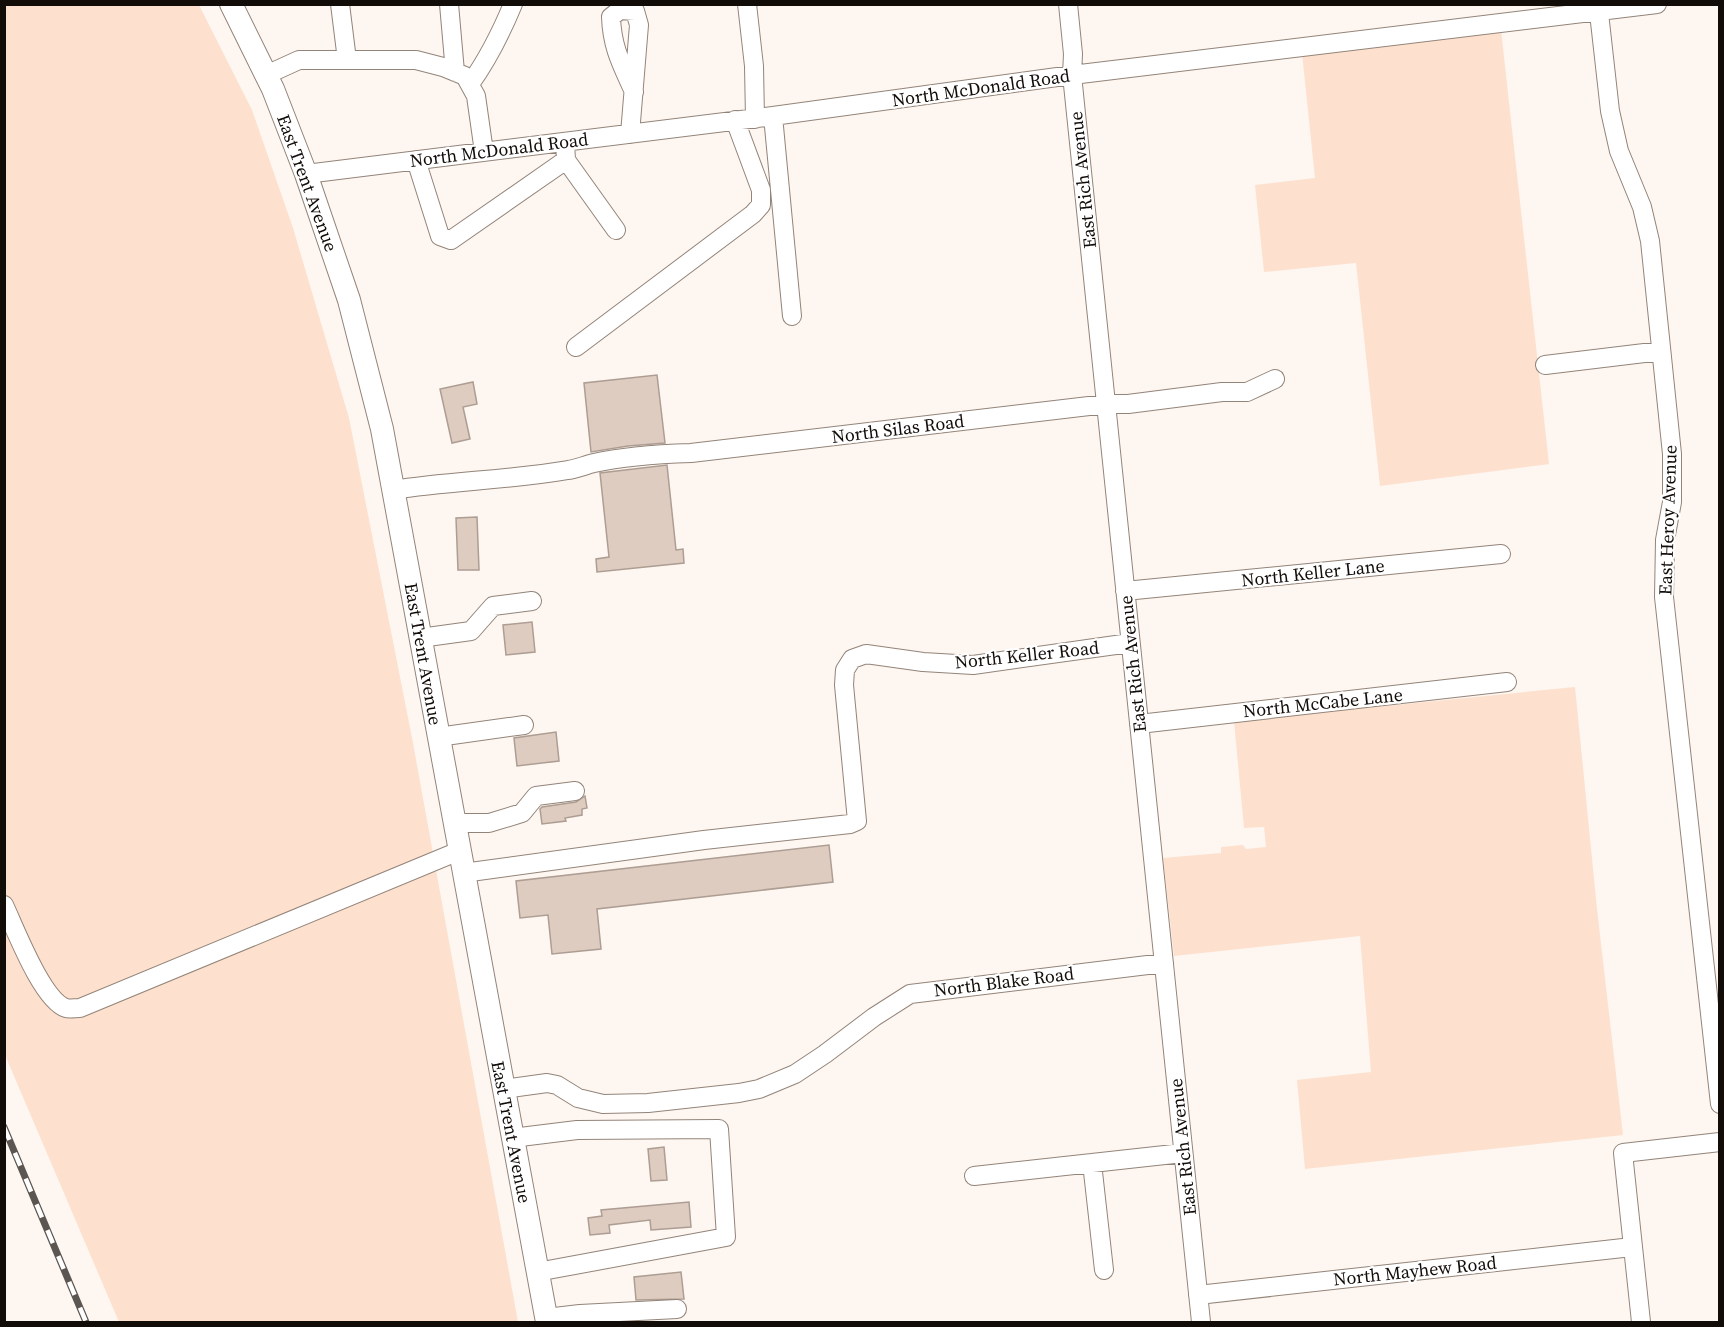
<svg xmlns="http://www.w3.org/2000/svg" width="1724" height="1327" font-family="'Source Serif 4',serif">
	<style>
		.green { fill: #fde1ce }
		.building { fill: #deccc1; stroke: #ad9d92; stroke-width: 1.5 }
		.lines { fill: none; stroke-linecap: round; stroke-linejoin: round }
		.minor-casing { stroke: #938479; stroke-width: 20 }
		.major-casing { stroke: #938479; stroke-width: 24 }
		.minor { stroke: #fff; stroke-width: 18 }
		.major { stroke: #fff; stroke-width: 22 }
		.rail-casing { stroke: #5c5652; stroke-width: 7 }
		.rail { stroke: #fff; stroke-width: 4.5; stroke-dasharray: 14; stroke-linecap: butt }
		.labels { text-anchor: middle; stroke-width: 4.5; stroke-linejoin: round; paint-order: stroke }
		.street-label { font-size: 18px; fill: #120c09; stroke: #fff }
	</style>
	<rect width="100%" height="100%" fill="#fdf6f1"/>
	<path class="green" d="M 5,5 L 199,5 L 252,110 L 293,228 L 349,418 L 413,743 L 518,1322 L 119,1322 L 5,1055 Z
		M 1501,30 L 1549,464 L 1380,486 L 1356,263 L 1264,272 L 1255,185 L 1315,178 L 1302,53 Z
		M 1575,687 L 1597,909 L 1623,1135 L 1305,1169 L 1297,1080 L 1371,1072 L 1360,936 L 1174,956 L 1163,858 L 1221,853 L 1221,847 L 1243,845 L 1246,849 L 1266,847 L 1264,827 L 1244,828 L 1234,721 Z"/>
	<path class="building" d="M 657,375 L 665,443 L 628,446 L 591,452 L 584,383 Z
		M 473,382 L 477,404 L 463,407 L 470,439 L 452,443 L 440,389 Z
		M 667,465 L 676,550 L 683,549 L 684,563 L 597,572 L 596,559 L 609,557 L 600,473 Z
		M 477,517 L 479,570 L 458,570 L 456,518 Z
		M 532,622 L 535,652 L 506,655 L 503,625 Z
		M 556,732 L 559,761 L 517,766 L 514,738 Z
		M 585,796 L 587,808 L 582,809 L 582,815 L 565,818 L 566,821 L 542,824 L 540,809 L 542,807 L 576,802 Z
		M 829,845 L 833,882 L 597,909 L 601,949 L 552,954 L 548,915 L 520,918 L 516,881 Z
		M 664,1147 L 667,1180 L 651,1181 L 648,1149 Z
		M 689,1202 L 691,1227 L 651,1230 L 650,1220 L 609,1225 L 610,1233 L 590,1235 L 588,1218 L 602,1216 L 601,1210 Z
		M 681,1272 L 684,1299 L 636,1300 L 634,1277 Z"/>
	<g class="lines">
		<defs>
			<path id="minor" d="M 340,4 L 347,60
				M 449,4 L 455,72
				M 747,4 L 754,66 L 755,119
				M 1068,4 L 1073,54 L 1072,75 L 1201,1322
				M 1599,13 L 1610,111 L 1619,151 L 1642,207 L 1650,241 L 1672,454 L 1672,502 L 1665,540 L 1664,597 L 1720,1104
				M 266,75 L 299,60 L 416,60 L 443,67 L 465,76 L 476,96 L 484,152
				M 470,84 C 488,59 501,33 513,4
				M 773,116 L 792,316
				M 630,134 L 639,25 L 635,11 L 620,10 L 611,17 C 612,48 622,65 634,92
				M 416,160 L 440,236 L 451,240 L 566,160 L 565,142
				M 566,160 L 616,230
				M 306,174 L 773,116 L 1072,75 L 1657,4
				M 576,347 L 753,214 L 761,205 L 761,190 L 735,120
				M 1545,365 L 1661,351
				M 393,490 C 451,481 510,480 568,470 C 577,469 585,465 594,463 C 625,456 659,454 691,453 L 1106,404 L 1128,404 L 1222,392 L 1247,392 L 1275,379
				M 1125,591 L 1501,554
				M 420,638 L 471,631 L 493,606 L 532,601
				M 1139,724 L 1507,682
				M 438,737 L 524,725
				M 454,823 L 489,823 L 522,813 L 536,796 L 575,791
				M 463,873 L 704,840 L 850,824 L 857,821 L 844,685 L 845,670 L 852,659 L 866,654 L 923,662 L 973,665 L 1130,643
				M 4,905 C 15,928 42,1000 66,1008 C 69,1009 75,1008 80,1008 L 459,851
				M 503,1089 L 547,1083 L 557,1085 L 578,1098 L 603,1104 L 648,1103 L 739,1093 L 759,1089 L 795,1074 L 825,1054 L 874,1017 L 910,994 L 1164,963
				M 512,1138 L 577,1130 L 719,1129 L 726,1237 L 537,1272
				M 1092,1163 L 1104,1270
				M 974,1176 L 1183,1153
				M 1198,1295 L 1632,1247
				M 546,1318 L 580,1314 L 677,1309
				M 1641,1322 L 1623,1153 L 1720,1142"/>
			<path id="major" d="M 231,4 L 273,89 L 306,174 L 349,300 L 382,429 L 547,1322"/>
		</defs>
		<use href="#minor" class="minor-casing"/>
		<use href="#major" class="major-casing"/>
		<use href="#minor" class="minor"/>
		<use href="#major" class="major"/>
		<defs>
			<path id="rail" d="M 4,1127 L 86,1322"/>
		</defs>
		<use href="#rail" class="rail-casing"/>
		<use href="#rail" class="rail"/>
	</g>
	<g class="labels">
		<g class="street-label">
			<text transform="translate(981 88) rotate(-8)" y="6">North McDonald Road</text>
			<text transform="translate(499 150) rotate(-7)" y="6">North McDonald Road</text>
			<text transform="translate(1083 180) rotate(-96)" y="6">East Rich Avenue</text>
			<text transform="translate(307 183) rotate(70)" y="6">East Trent Avenue</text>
			<text transform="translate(898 429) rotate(-7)" y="6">North Silas Road</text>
			<text transform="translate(1668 520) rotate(-88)" y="6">East Heroy Avenue</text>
			<text transform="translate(1313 573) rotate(-6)" y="6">North Keller Lane</text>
			<text transform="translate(423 654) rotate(80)" y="6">East Trent Avenue</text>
			<text transform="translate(1027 655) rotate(-6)" y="6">North Keller Road</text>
			<text transform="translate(1133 664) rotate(-96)" y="6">East Rich Avenue</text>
			<text transform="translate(1323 703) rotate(-6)" y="6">North McCabe Lane</text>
			<text transform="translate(1004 982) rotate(-7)" y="6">North Blake Road</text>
			<text transform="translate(511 1132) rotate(79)" y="6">East Trent Avenue</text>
			<text transform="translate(1183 1147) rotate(-96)" y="6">East Rich Avenue</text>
			<text transform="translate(1415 1271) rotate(-6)" y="6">North Mayhew Road</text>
		</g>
	</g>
	<rect width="1724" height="1327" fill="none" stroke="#120c09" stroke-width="12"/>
</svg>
